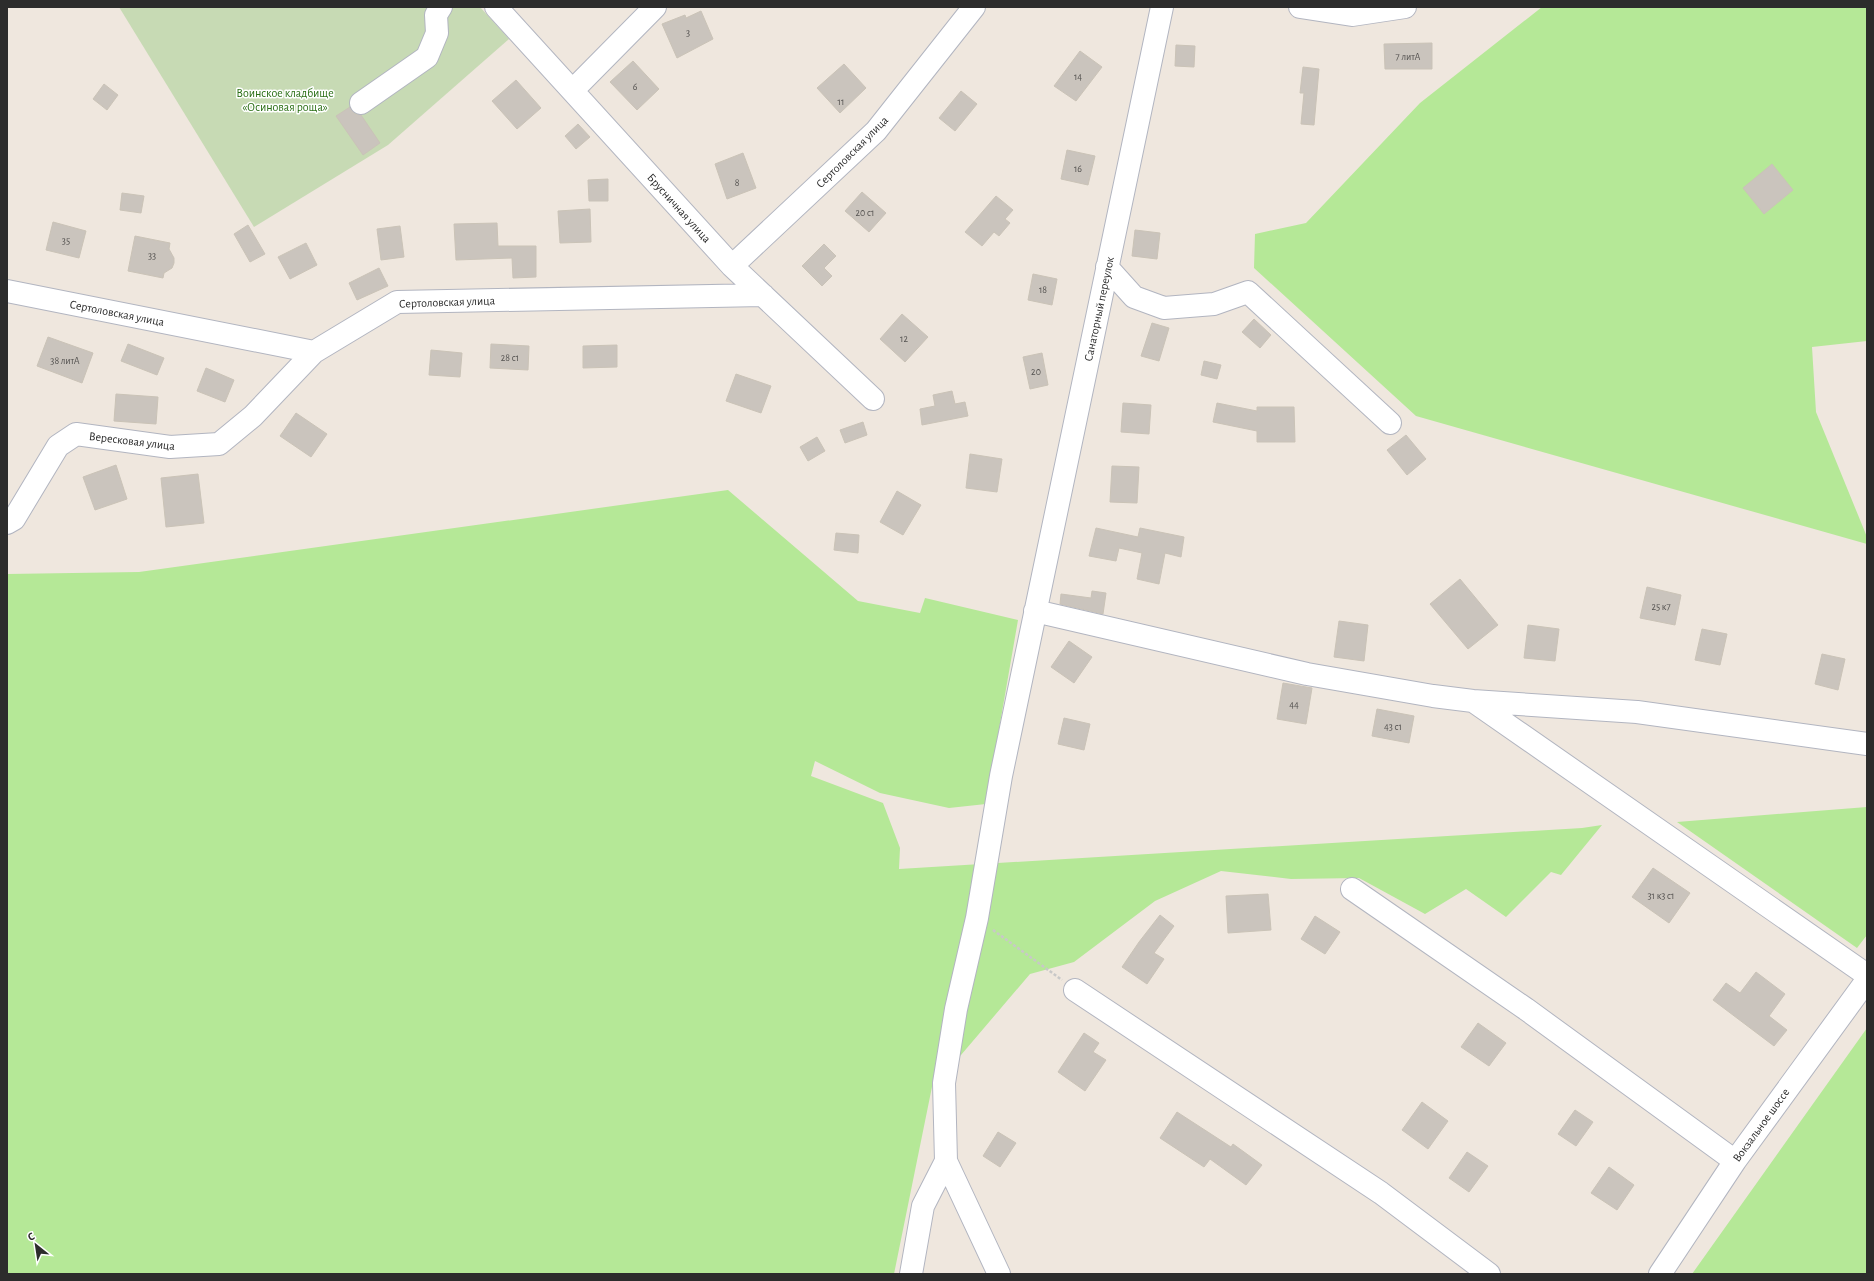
<svg xmlns="http://www.w3.org/2000/svg" width="1874" height="1281" font-family="'Alegreya Sans',sans-serif">
	<style>
		.green { fill: #b5e897 }
		.cemetery { fill: #c7dab4 }
		.building { fill: #cac4bd; stroke: #cac3b7 }
		.lines { fill: none; stroke-linecap: round; stroke-linejoin: round }
		.minor-casing { stroke: #b2b5c0; stroke-width: 24 }
		.path { stroke: #c8c8c8; stroke-width: 2.5; stroke-dasharray: 3 2; stroke-linecap: butt }
		.minor { stroke: #fff; stroke-width: 22 }
		.labels { text-anchor: middle; stroke-width: 3; stroke-linejoin: round; paint-order: stroke }
		.number-label { font-size: 10px; fill: #545250 }
		.park-label { font-size: 12px; fill: #2b6f16; stroke: #fff }
		.street-label { font-size: 12px; fill: #2c2c2c; stroke: #fff }
	</style>
	<rect width="100%" height="100%" fill="#efe7de"/>
	<path class="green" d="M 1542,7 L 1867,7 L 1867,341 L 1812,347 L 1816,412 L 1867,537 L 1867,544 L 1416,416 L 1254,268 L 1255,234 L 1306,223 L 1420,103 Z
		M 728,490 L 858,601 L 920,613 L 925,598 L 1018,620 L 986,804 L 949,808 L 880,793 L 815,761 L 811,776 L 883,803 L 900,848 L 899,869 L 1582,828 L 1602,825 L 1561,875 L 1551,872 L 1506,917 L 1466,889 L 1425,914 L 1359,878 L 1291,879 L 1221,871 L 1155,901 L 1074,962 L 1030,974 L 961,1055 L 934,1077 L 894,1274 L 7,1274 L 7,574 L 139,572 Z
		M 1867,807 L 1867,935 L 1857,948 L 1677,822 Z
		M 1867,1028 L 1867,1274 L 1692,1274 Z"/>
	<path class="cemetery" d="M 119,7 L 480,7 L 509,39 L 388,145 L 254,227 Z"/>
	<path class="building" d="M 701,11 L 713,39 L 677,58 L 662,24 L 685,15 L 686,18 Z
		M 1432,43 L 1432,69 L 1385,69 L 1384,44 Z
		M 1176,45 L 1195,46 L 1194,67 L 1175,66 Z
		M 1080,51 L 1102,67 L 1076,101 L 1054,86 Z
		M 633,61 L 659,89 L 637,110 L 610,82 Z
		M 844,64 L 866,88 L 840,113 L 817,88 Z
		M 1303,67 L 1319,69 L 1314,125 L 1301,124 L 1304,93 L 1300,93 Z
		M 516,80 L 541,108 L 517,129 L 492,101 Z
		M 104,84 L 118,95 L 107,110 L 93,99 Z
		M 961,91 L 977,104 L 955,131 L 939,118 Z
		M 350,107 L 355,114 L 361,115 L 380,143 L 363,155 L 336,116 Z
		M 578,124 L 590,137 L 576,149 L 565,136 Z
		M 1067,150 L 1095,156 L 1088,185 L 1061,179 Z
		M 743,153 L 756,188 L 727,199 L 715,164 Z
		M 1772,164 L 1793,190 L 1764,214 L 1743,188 Z
		M 608,179 L 608,201 L 589,201 L 588,180 Z
		M 862,192 L 886,213 L 869,232 L 845,211 Z
		M 122,193 L 144,196 L 141,213 L 120,210 Z
		M 996,196 L 1013,210 L 1005,219 L 1010,223 L 999,236 L 994,232 L 982,246 L 965,232 Z
		M 590,209 L 591,242 L 560,243 L 558,211 Z
		M 53,222 L 86,231 L 79,258 L 46,250 Z
		M 497,223 L 498,246 L 536,246 L 536,277 L 513,278 L 512,258 L 456,260 L 454,224 Z
		M 248,225 L 265,254 L 250,262 L 234,234 Z
		M 400,226 L 404,257 L 381,260 L 377,229 Z
		M 1135,230 L 1160,233 L 1157,259 L 1132,256 Z
		M 135,236 L 170,243 L 169,249 L 174,258 L 174,263 L 172,268 L 164,273 L 163,278 L 128,271 Z
		M 306,243 L 317,265 L 290,279 L 278,257 Z
		M 824,244 L 836,256 L 824,268 L 832,276 L 822,286 L 802,266 Z
		M 379,268 L 388,286 L 357,300 L 349,283 Z
		M 1033,274 L 1057,279 L 1052,305 L 1028,300 Z
		M 902,314 L 928,337 L 905,362 L 880,339 Z
		M 1254,319 L 1271,335 L 1260,348 L 1242,332 Z
		M 1152,323 L 1169,328 L 1159,361 L 1141,356 Z
		M 48,337 L 93,353 L 82,383 L 37,366 Z
		M 128,344 L 164,358 L 157,375 L 121,361 Z
		M 491,344 L 529,346 L 528,370 L 490,368 Z
		M 617,345 L 617,367 L 583,368 L 583,346 Z
		M 431,350 L 462,353 L 460,377 L 429,375 Z
		M 1042,353 L 1048,385 L 1030,389 L 1023,357 Z
		M 1204,361 L 1221,365 L 1217,379 L 1201,375 Z
		M 206,368 L 234,380 L 225,402 L 197,391 Z
		M 736,374 L 771,386 L 761,413 L 726,401 Z
		M 952,391 L 955,404 L 965,402 L 968,416 L 922,425 L 920,409 L 935,406 L 933,395 Z
		M 116,394 L 158,397 L 156,424 L 114,421 Z
		M 1123,403 L 1151,405 L 1149,434 L 1121,432 Z
		M 1217,403 L 1257,411 L 1257,407 L 1294,407 L 1295,442 L 1257,442 L 1257,431 L 1213,422 Z
		M 296,413 L 327,434 L 311,457 L 280,436 Z
		M 863,422 L 867,435 L 845,443 L 840,430 Z
		M 1406,435 L 1426,459 L 1407,475 L 1387,450 Z
		M 817,437 L 825,451 L 808,461 L 800,447 Z
		M 970,454 L 1002,459 L 997,492 L 966,488 Z
		M 116,465 L 127,499 L 95,510 L 83,477 Z
		M 1112,466 L 1139,467 L 1137,503 L 1110,502 Z
		M 198,474 L 204,523 L 166,527 L 161,478 Z
		M 897,491 L 921,505 L 903,535 L 880,522 Z
		M 1096,528 L 1138,537 L 1140,528 L 1184,537 L 1181,557 L 1165,553 L 1159,584 L 1137,579 L 1142,553 L 1119,548 L 1116,561 L 1089,556 Z
		M 836,533 L 859,535 L 858,553 L 834,550 Z
		M 1460,579 L 1498,625 L 1468,649 L 1430,604 Z
		M 1647,587 L 1681,595 L 1675,625 L 1640,618 Z
		M 1092,591 L 1106,593 L 1103,614 L 1060,604 L 1061,594 L 1091,598 Z
		M 1339,621 L 1368,625 L 1364,661 L 1334,657 Z
		M 1528,625 L 1559,629 L 1555,661 L 1524,658 Z
		M 1702,629 L 1727,634 L 1720,665 L 1695,660 Z
		M 1069,641 L 1092,657 L 1074,683 L 1051,667 Z
		M 1822,654 L 1845,659 L 1838,690 L 1815,684 Z
		M 1283,683 L 1312,688 L 1306,724 L 1277,719 Z
		M 1377,709 L 1414,716 L 1409,743 L 1372,736 Z
		M 1064,718 L 1090,724 L 1084,750 L 1058,744 Z
		M 1653,868 L 1690,893 L 1669,923 L 1632,897 Z
		M 1268,894 L 1271,930 L 1228,933 L 1226,896 Z
		M 1160,915 L 1174,926 L 1154,953 L 1164,959 L 1147,984 L 1122,967 L 1139,942 Z
		M 1315,916 L 1340,932 L 1325,954 L 1301,939 Z
		M 1756,972 L 1785,994 L 1769,1016 L 1787,1030 L 1774,1046 L 1713,1000 L 1726,983 L 1740,993 Z
		M 1478,1023 L 1506,1043 L 1489,1066 L 1461,1047 Z
		M 1084,1033 L 1099,1043 L 1093,1052 L 1106,1060 L 1085,1091 L 1058,1072 Z
		M 1422,1102 L 1448,1121 L 1428,1149 L 1402,1130 Z
		M 1575,1110 L 1593,1122 L 1576,1146 L 1558,1134 Z
		M 1177,1112 L 1231,1147 L 1233,1144 L 1262,1165 L 1246,1185 L 1210,1159 L 1204,1167 L 1160,1138 Z
		M 998,1132 L 1016,1143 L 1000,1167 L 983,1156 Z
		M 1467,1152 L 1488,1166 L 1469,1192 L 1449,1178 Z
		M 1609,1167 L 1634,1185 L 1617,1210 L 1591,1193 Z"/>
	<g class="lines">
		<defs>
			<path id="minor" d="M 496,7 L 732,266 L 873,399
				M 1300,7 L 1352,15 L 1405,7
				M 573,90 L 655,7
				M 361,103 L 427,57 L 437,33 L 436,15 L 441,7
				M 732,266 L 876,131 L 974,7
				M 1107,267 L 1134,297 L 1164,308 L 1214,304 L 1248,292 L 1390,423
				M 7,291 L 314,352 L 397,302 L 763,295
				M 7,523 L 14,519 L 58,446 L 76,434 L 170,447 L 219,444 L 253,416 L 314,352
				M 1035,611 L 1307,674 L 1433,696 L 1473,701 L 1637,712 L 1867,744
				M 1473,701 L 1867,975
				M 1352,889 L 1526,1009 L 1735,1161
				M 1075,990 L 1381,1193 L 1489,1274
				M 911,1274 L 923,1206 L 946,1161
				M 999,1274 L 946,1161 L 944,1083 L 956,1009 L 977,918 L 1001,776 L 1162,7
				M 1660,1274 L 1735,1161 L 1867,980"/>
		</defs>
		<use href="#minor" class="minor-casing"/>
		<path class="path" d="M 993,930 L 1062,980"/>
		<use href="#minor" class="minor"/>
	</g>
	<g class="labels">
		<g class="number-label">
			<text x="688" y="36">3</text>
			<text x="1408" y="60">7 литА</text>
			<text x="1078" y="80">14</text>
			<text x="635" y="90">6</text>
			<text x="841" y="105">11</text>
			<text x="1078" y="172">16</text>
			<text x="737" y="186">8</text>
			<text x="865" y="216">20 с1</text>
			<text x="66" y="244">35</text>
			<text x="152" y="259">33</text>
			<text x="1043" y="293">18</text>
			<text x="904" y="342">12</text>
			<text x="510" y="361">28 с1</text>
			<text x="65" y="364">38 литА</text>
			<text x="1036" y="375">20</text>
			<text x="1661" y="610">25 к7</text>
			<text x="1294" y="708">44</text>
			<text x="1393" y="730">43 с1</text>
			<text x="1661" y="899">31 к3 с1</text>
		</g>
		<g class="park-label">
			<text x="285" y="97">Воинское кладбище<tspan x="285" dy="14">«Осиновая роща»</tspan></text>
		</g>
		<g class="street-label">
			<text transform="translate(852 152) rotate(-45)" y="4">Сертоловская улица</text>
			<text transform="translate(679 208) rotate(48)" y="4">Брусничная улица</text>
			<text transform="translate(447 302) rotate(-2)" y="4">Сертоловская улица</text>
			<text transform="translate(1099 309) rotate(-78)" y="4">Санаторный переулок</text>
			<text transform="translate(117 313) rotate(11)" y="4">Сертоловская улица</text>
			<text transform="translate(132 441) rotate(7)" y="4">Вересковая улица</text>
			<text transform="translate(1761 1125) rotate(-54)" y="4">Вокзальное шоссе</text>
		</g>
	</g>
	<rect width="1874" height="1281" fill="none" stroke="#2c2c2c" stroke-width="16"/>
	<g transform="translate(36 1245) rotate(330)" stroke="#ffffff" stroke-width="3" paint-order="stroke">
	<path d="M0-3L7 15L0 10L-7 15Z" fill="#2c2c2c"/>
	<text y="-6" font-size="11" font-weight="bold" text-anchor="middle" fill="#2c2c2c">С</text>
	</g>
</svg>
